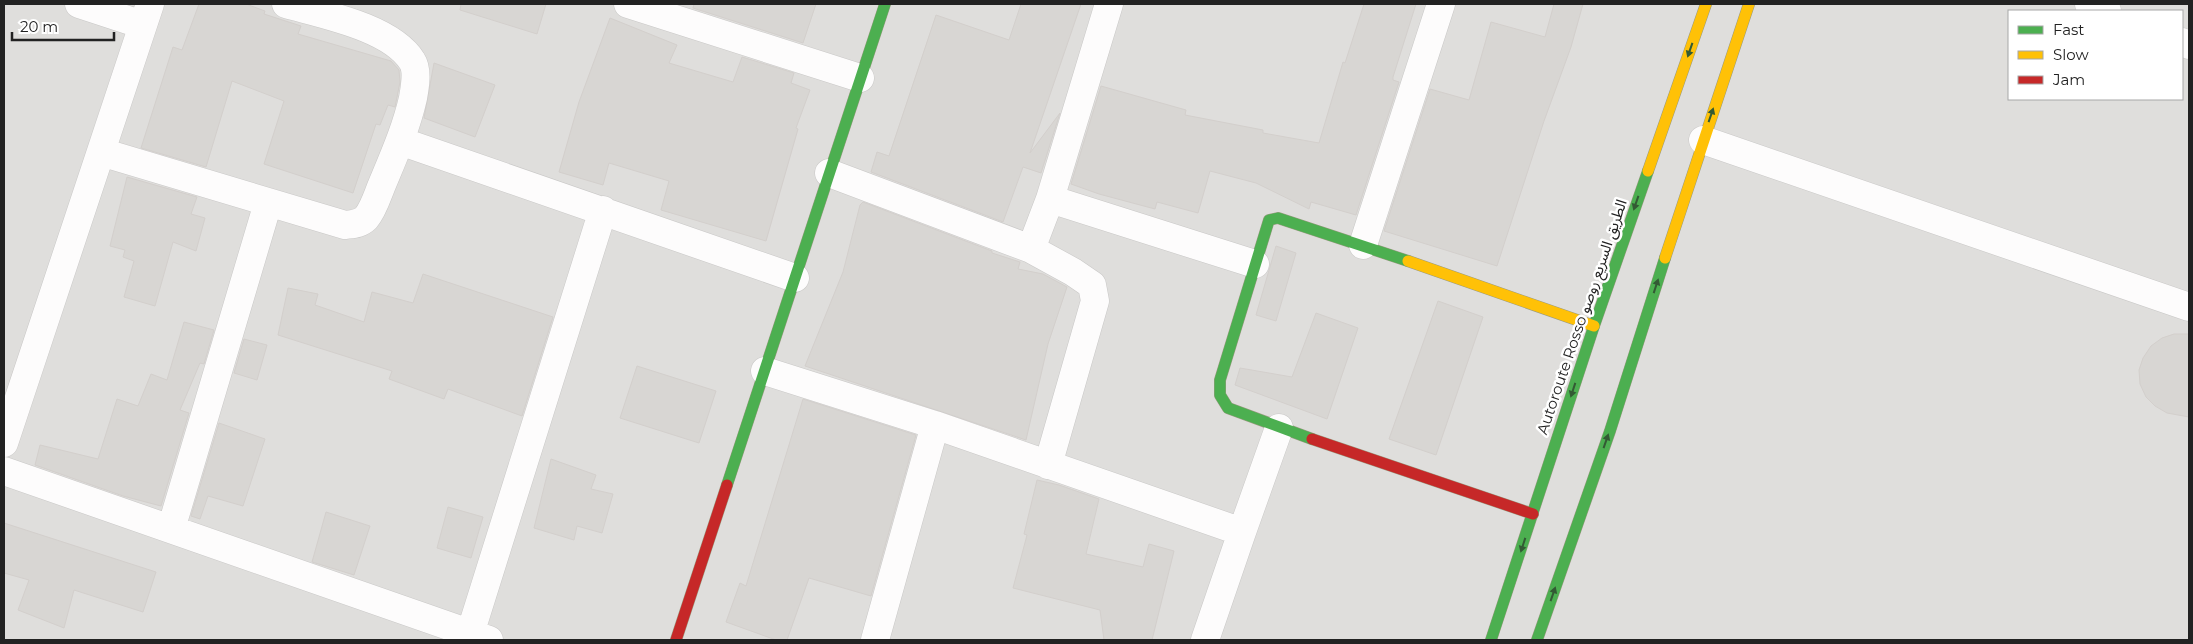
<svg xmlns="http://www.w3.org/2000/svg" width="2193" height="644" font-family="Montserrat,'Noto Sans Arabic',sans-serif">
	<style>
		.residential { fill: #dfdedc; fill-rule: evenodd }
		.building { fill: #d8d6d3; stroke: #d3cfcc }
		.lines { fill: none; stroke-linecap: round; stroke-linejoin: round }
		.street-casing { stroke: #c9c8c7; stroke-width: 29 }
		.fast-casing { stroke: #9a9b81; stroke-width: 12 }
		.slow-casing { stroke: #9a9b81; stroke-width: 12 }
		.jam-casing { stroke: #9a9b81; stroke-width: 12 }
		.street { stroke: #fdfcfc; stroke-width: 28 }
		.fast { stroke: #4caf50; stroke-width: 11 }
		.slow { stroke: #ffc107; stroke-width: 11 }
		.jam { stroke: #c62828; stroke-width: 11 }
		.oneway { fill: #335a34 }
		.labels { text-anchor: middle; stroke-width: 5; stroke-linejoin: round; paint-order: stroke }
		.street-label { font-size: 15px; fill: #222; stroke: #fff }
	</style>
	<rect width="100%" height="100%" fill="#f0eeeb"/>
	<path class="residential" d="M 4,4 L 2189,4 L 2189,640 L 4,640 ZM 2009,11 L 2182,11 L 2182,99 L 2009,99 Z"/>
	<path class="building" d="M 199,4 L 246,4 L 265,11 L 264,14 L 301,26 L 298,34 L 391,61 L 399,70 L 400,82 L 395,107 L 388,105 L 380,125 L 376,124 L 353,193 L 264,164 L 284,101 L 232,81 L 206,167 L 141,148 L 173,47 L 182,50 Z
		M 461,4 L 546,4 L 537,34 L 460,10 Z
		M 694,4 L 816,4 L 803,43 L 693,8 Z
		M 1021,4 L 1081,4 L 1030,153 L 1060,113 L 1041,173 L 1023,167 L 1003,222 L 871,172 L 877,152 L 889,156 L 936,15 L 1009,40 Z
		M 1364,4 L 1416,4 L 1393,77 L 1393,80 L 1399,82 L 1356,215 L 1311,202 L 1309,209 L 1256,183 L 1210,171 L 1198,213 L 1157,202 L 1155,209 L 1099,194 L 1071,184 L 1101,86 L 1186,110 L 1185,115 L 1263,130 L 1263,133 L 1319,143 L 1343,62 L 1345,63 Z
		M 1554,4 L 1583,4 L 1571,47 L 1544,121 L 1497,266 L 1384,231 L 1430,89 L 1469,100 L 1491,22 L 1545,37 Z
		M 610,18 L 677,45 L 669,63 L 733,82 L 742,57 L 794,73 L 791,83 L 810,90 L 796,128 L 798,129 L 766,241 L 661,210 L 669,181 L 609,163 L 603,185 L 559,172 L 579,102 Z
		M 434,63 L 495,85 L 475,137 L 424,118 Z
		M 127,177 L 197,197 L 191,214 L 205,218 L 196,251 L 173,242 L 155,306 L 124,297 L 134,261 L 123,257 L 125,250 L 110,246 Z
		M 863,202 L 992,251 L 992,253 L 1020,262 L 1018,269 L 1043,274 L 1067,287 L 1048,344 L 1026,440 L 805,366 L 843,272 L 860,205 Z
		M 1276,246 L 1296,253 L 1276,321 L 1256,315 Z
		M 423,274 L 553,317 L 522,416 L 448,389 L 444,399 L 389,379 L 392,371 L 278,335 L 288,288 L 318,294 L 315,305 L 364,322 L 372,292 L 413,303 Z
		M 1438,301 L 1483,317 L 1436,455 L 1389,439 Z
		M 1316,313 L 1358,328 L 1327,419 L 1235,385 L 1240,368 L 1292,377 Z
		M 184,322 L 214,330 L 204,364 L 200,363 L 180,410 L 189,413 L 161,506 L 123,496 L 35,465 L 40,445 L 98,459 L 117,399 L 138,406 L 151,374 L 167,380 Z
		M 2174,334 L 2189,334 L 2189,417 L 2167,413 L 2155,406 L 2146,397 L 2140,384 L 2139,370 L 2143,358 L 2151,346 L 2162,338 Z
		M 244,339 L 267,345 L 257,380 L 234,373 Z
		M 637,366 L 716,391 L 699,443 L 620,418 Z
		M 803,399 L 916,435 L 871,596 L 809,578 L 787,640 L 776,640 L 726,622 L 740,583 L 746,586 Z
		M 219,423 L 265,439 L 243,506 L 208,496 L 200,519 L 191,516 Z
		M 551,459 L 596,475 L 591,489 L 613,494 L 602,533 L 577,526 L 574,540 L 534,528 Z
		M 1037,480 L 1059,485 L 1099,499 L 1086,554 L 1143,567 L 1149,544 L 1174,551 L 1152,640 L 1104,640 L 1100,610 L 1013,588 L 1027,535 L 1024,534 Z
		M 448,507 L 483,517 L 471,558 L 437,548 Z
		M 326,512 L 370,526 L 354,575 L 312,562 Z
		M 4,523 L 156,572 L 143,612 L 74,590 L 64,628 L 18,610 L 29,580 L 4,573 Z"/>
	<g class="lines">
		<defs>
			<path id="street" d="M 79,4 L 143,25
				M 628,4 L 860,78
				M 2089,4 L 2107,11
				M 2182,42 L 2189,45
				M 1703,140 L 2189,307
				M 400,141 L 795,278
				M 101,152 L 345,225 C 353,224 360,224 366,218 C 373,210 377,197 381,187 C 393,158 406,129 413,98 C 415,87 418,70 412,61 C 391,27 321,14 286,4
				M 829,173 L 1031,249 L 1050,199 L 1109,4
				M 1050,199 L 1255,264
				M 1363,245 L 1441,4
				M 1031,249 L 1073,272 L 1092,285 L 1095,301 L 1048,465
				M 765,371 L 935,425 L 1242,532 L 1205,640
				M 4,443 L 150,4
				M 4,471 L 489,640
				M 171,529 L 268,203
				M 1242,532 L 1279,428
				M 470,634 L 603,210
				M 875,640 L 935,425"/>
			<path id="fast" d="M 1312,439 L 1228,408 L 1220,395 L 1220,380 L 1269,220 L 1278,218 L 1408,261
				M 727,485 L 885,4
				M 1491,640 L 1594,326 L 1648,171
				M 1537,640 L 1610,431 L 1665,258"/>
			<path id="slow" d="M 1648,171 L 1706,4
				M 1665,258 L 1749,4
				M 1408,261 L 1594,326"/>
			<path id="jam" d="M 1312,439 L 1533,514
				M 676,640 L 727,485"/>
		</defs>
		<use href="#street" class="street-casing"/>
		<use href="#fast" class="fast-casing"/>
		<use href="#slow" class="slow-casing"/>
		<use href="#jam" class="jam-casing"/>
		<use href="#street" class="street"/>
		<use href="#fast" class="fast"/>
		<use href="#slow" class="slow"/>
		<use href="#jam" class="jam"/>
	</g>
	<defs><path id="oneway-solid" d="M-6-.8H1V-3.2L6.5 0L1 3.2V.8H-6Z" transform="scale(1.25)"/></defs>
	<g class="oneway">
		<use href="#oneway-solid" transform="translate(1690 50) rotate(109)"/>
		<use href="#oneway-solid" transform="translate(1711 115) rotate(-71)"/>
		<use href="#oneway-solid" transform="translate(1636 203) rotate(109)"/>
		<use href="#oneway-solid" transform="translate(1656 286) rotate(-72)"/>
		<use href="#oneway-solid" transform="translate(1573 390) rotate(108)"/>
		<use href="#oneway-solid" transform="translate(1606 441) rotate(-71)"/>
		<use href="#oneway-solid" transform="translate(1523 545) rotate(108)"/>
		<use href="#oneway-solid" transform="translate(1553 594) rotate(-71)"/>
	</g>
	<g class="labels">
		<g class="street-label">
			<text transform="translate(1582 317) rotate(-71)" y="5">Autoroute Rosso الطريق السريع روصو</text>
		</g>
	</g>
	<rect width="2193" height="644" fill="none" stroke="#222222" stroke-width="10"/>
	<rect x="2008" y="10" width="175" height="90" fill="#ffffff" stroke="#a7a7a7"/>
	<rect x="2018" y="26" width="25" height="8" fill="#4caf50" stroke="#a7a7a7"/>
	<text x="2053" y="35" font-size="15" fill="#222222">Fast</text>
	<rect x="2018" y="51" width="25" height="8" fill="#ffc107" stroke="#a7a7a7"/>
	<text x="2053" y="60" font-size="15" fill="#222222">Slow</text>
	<rect x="2018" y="76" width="25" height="8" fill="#c62828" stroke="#a7a7a7"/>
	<text x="2053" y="85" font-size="15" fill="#222222">Jam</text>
	<path d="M12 32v8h102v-8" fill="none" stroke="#222222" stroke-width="2.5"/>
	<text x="20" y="32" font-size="15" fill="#222222" stroke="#ffffff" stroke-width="4" paint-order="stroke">20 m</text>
</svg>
